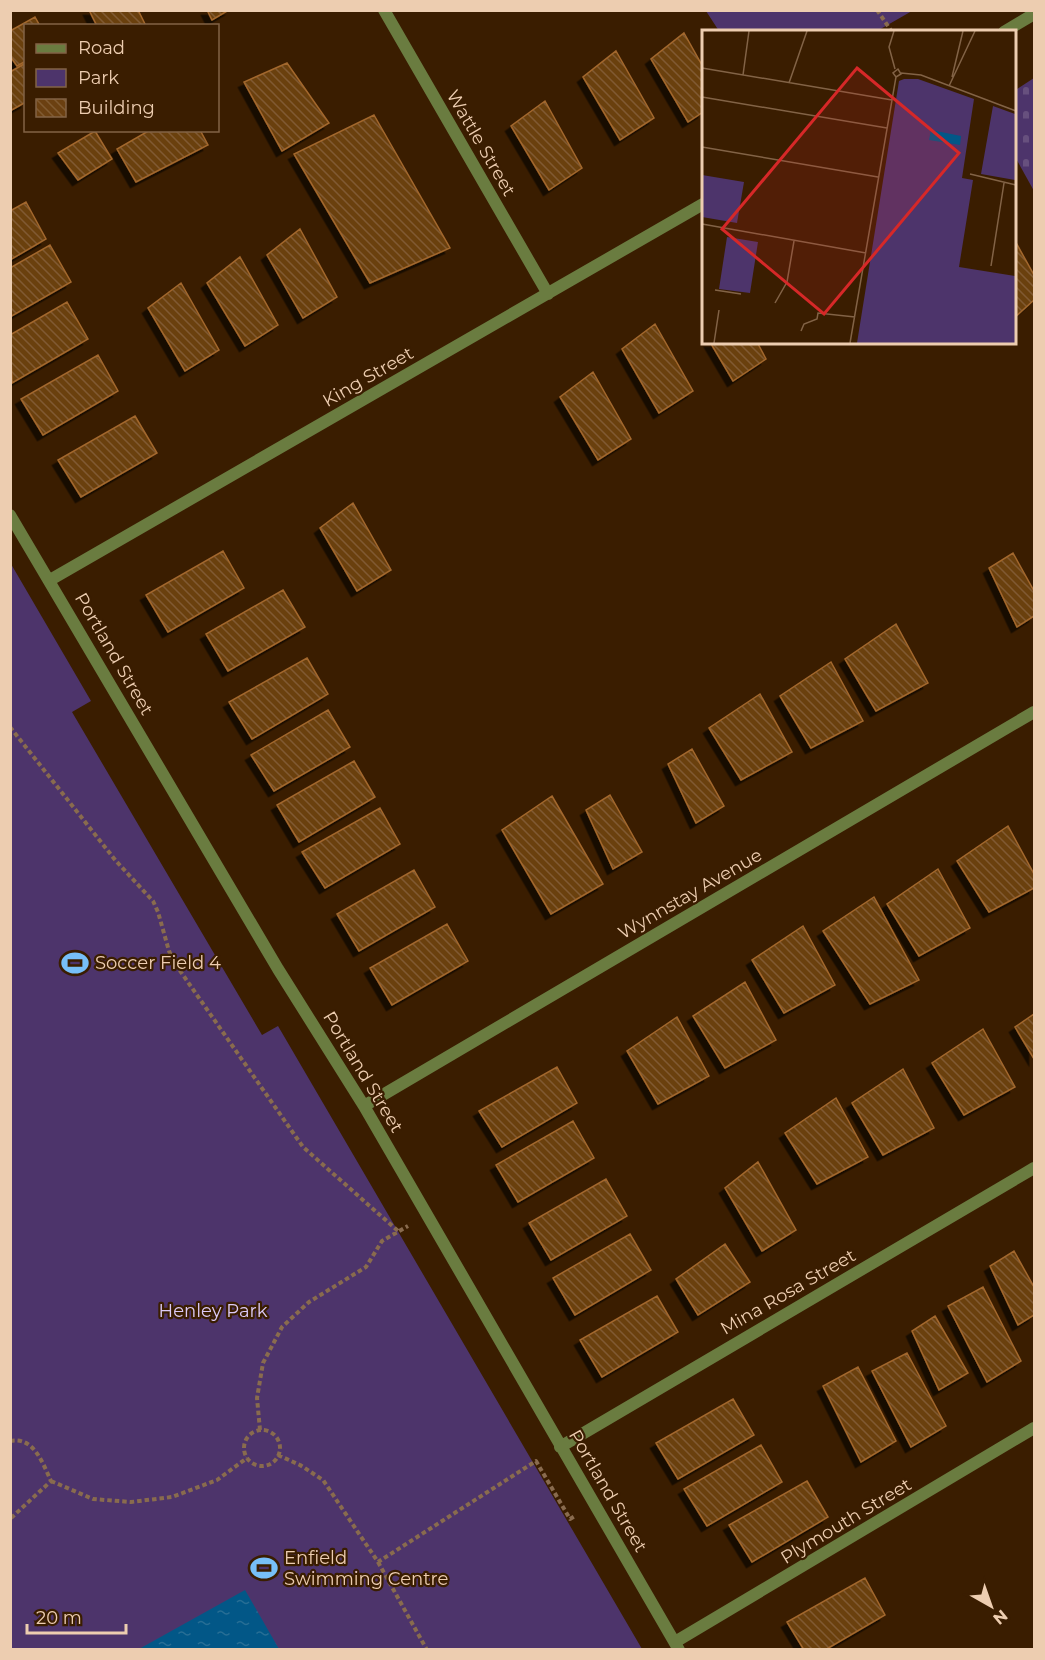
<svg xmlns="http://www.w3.org/2000/svg" width="1045" height="1660" font-family="Montserrat,sans-serif">
	<style>
		.cemetery { fill: url(#cemetery-stones) }
		.park { fill: #4d346b }
		.water { fill: url(#water-ripples) }
		.building { fill: url(#building-back-hatch); stroke: #a3682d; stroke-width: 1.5; filter: url(#shadow) }
		.lines { fill: none; stroke-linecap: round; stroke-linejoin: round }
		.path { stroke: #896b4e; stroke-width: 4; stroke-dasharray: 4.5 3; stroke-linecap: butt }
		.minor { stroke: #6a7c40; stroke-width: 12 }
		.labels { text-anchor: middle; stroke-width: 4.5; stroke-linejoin: round; paint-order: stroke }
		.street-label { font-size: 18px; fill: #edcdb0; stroke: #3a1d00 }
		.poi-label { font-size: 18px; fill: #edcdb0; stroke: #3a1d00; text-anchor: start }
		.park-label { font-size: 18px; fill: #dccaf7; stroke: #3a1d00 }
		.inset-road { fill: none; stroke: #826346; stroke-width: 1.5 }
		.view { fill: #d62828; fill-opacity: 0.15; stroke: #d62828; stroke-width: 3 }
		.inset-edge { fill: none; stroke: #edcdb0; stroke-width: 3 }
	</style>
	<defs>
		<pattern id="cemetery-stones" width="16" height="16" patternUnits="userSpaceOnUse" patternTransform="scale(1.5)"><rect width="16" height="16" fill="#4d346b"/><path d="M2 7V4a2 2 0 0 1 4 0v3zM10 15v-3a2 2 0 0 1 4 0v3z" fill="#67507e"/></pattern>
		<pattern id="water-ripples" width="26" height="14" patternUnits="userSpaceOnUse" patternTransform="scale(1.5)"><rect width="26" height="14" fill="#025787"/><path d="M2 4q2-2 4 0t4 0M15 11q2-2 4 0t4 0" fill="none" stroke="#276e95"/></pattern>
		<pattern id="building-back-hatch" width="6" height="6" patternUnits="userSpaceOnUse" patternTransform="scale(1.5)"><rect width="6" height="6" fill="#6b4011"/><path d="M-1 5l2 2M0 0l6 6M5-1l2 2" fill="none" stroke="#805a31"/></pattern>
		<filter id="shadow"><feDropShadow dx="-5.5" dy="5.5" stdDeviation="0" flood-color="#0009"/></filter>
	</defs>
	<rect width="100%" height="100%" fill="#3a1d00"/>
	<path class="cemetery" d="M 1034,78 L 1034,191 L 1014,155 L 1014,91 Z"/>
	<path class="park" d="M 706,11 L 912,11 L 877,31 L 719,31 Z
		M 11,564 L 91,701 L 72,712 L 262,1035 L 278,1026 L 642,1649 L 11,1649 Z"/>
	<path class="water" d="M 245,1590 L 279,1649 L 139,1649 Z"/>
	<path class="building" d="M 89,10 L 138,10 L 146,26 L 97,26 Z
		M 207,10 L 229,10 L 212,20 Z
		M 35,17 L 40,26 L 26,26 L 26,61 L 17,66 L 10,56 L 10,31 Z
		M 684,33 L 703,67 L 703,112 L 688,122 L 651,59 Z
		M 616,51 L 654,118 L 620,140 L 583,77 Z
		M 287,63 L 329,123 L 282,151 L 244,82 Z
		M 24,64 L 26,102 L 10,111 L 10,72 Z
		M 545,101 L 582,168 L 549,190 L 511,126 Z
		M 374,115 L 450,248 L 370,283 L 294,154 Z
		M 150,130 L 200,130 L 208,145 L 136,182 L 117,149 Z
		M 95,131 L 112,159 L 78,180 L 58,153 Z
		M 26,202 L 46,239 L 10,260 L 10,211 Z
		M 300,229 L 337,297 L 303,318 L 267,255 Z
		M 1014,239 L 1034,275 L 1034,300 L 1014,318 Z
		M 50,245 L 71,282 L 10,317 L 10,268 Z
		M 240,257 L 278,325 L 245,346 L 207,283 Z
		M 181,283 L 219,350 L 185,371 L 148,308 Z
		M 67,302 L 88,339 L 12,383 L 10,335 Z
		M 655,324 L 693,391 L 659,413 L 622,349 Z
		M 710,342 L 757,342 L 766,359 L 733,381 Z
		M 98,355 L 118,391 L 43,435 L 21,399 Z
		M 593,372 L 631,439 L 598,460 L 560,397 Z
		M 135,416 L 157,453 L 81,497 L 58,460 Z
		M 353,503 L 391,570 L 357,591 L 320,528 Z
		M 223,551 L 244,588 L 168,632 L 146,595 Z
		M 1013,553 L 1034,591 L 1034,616 L 1017,627 L 989,568 Z
		M 283,590 L 305,627 L 228,671 L 206,634 Z
		M 896,624 L 928,683 L 876,711 L 845,659 Z
		M 307,658 L 328,694 L 252,739 L 229,702 Z
		M 831,662 L 863,721 L 811,748 L 780,696 Z
		M 760,694 L 792,752 L 741,780 L 709,728 Z
		M 328,710 L 350,747 L 274,791 L 251,755 Z
		M 692,749 L 724,806 L 696,823 L 668,764 Z
		M 354,761 L 375,797 L 299,842 L 277,805 Z
		M 610,795 L 642,852 L 613,869 L 586,810 Z
		M 552,796 L 603,884 L 551,914 L 502,830 Z
		M 380,808 L 400,844 L 325,888 L 302,852 Z
		M 1008,826 L 1034,874 L 1034,888 L 989,912 L 957,861 Z
		M 938,869 L 970,928 L 919,956 L 887,904 Z
		M 414,870 L 435,907 L 359,951 L 337,914 Z
		M 874,897 L 919,980 L 870,1004 L 823,931 Z
		M 447,924 L 468,961 L 392,1005 L 370,968 Z
		M 803,926 L 835,985 L 784,1013 L 752,960 Z
		M 745,982 L 776,1040 L 725,1068 L 693,1016 Z
		M 1034,1014 L 1034,1059 L 1015,1027 Z
		M 677,1017 L 709,1076 L 658,1104 L 627,1051 Z
		M 983,1029 L 1015,1087 L 964,1115 L 932,1063 Z
		M 557,1067 L 577,1103 L 502,1147 L 479,1111 Z
		M 903,1069 L 934,1128 L 883,1155 L 852,1103 Z
		M 836,1098 L 868,1157 L 817,1184 L 785,1133 Z
		M 573,1121 L 594,1158 L 518,1202 L 496,1165 Z
		M 758,1162 L 796,1230 L 762,1251 L 725,1188 Z
		M 606,1179 L 627,1216 L 551,1260 L 529,1223 Z
		M 630,1234 L 651,1270 L 575,1315 L 553,1278 Z
		M 725,1244 L 750,1282 L 698,1315 L 676,1279 Z
		M 1014,1251 L 1034,1287 L 1034,1315 L 1018,1325 L 990,1266 Z
		M 983,1287 L 1021,1361 L 987,1382 L 948,1306 Z
		M 657,1296 L 678,1332 L 602,1377 L 580,1340 Z
		M 935,1316 L 968,1373 L 939,1390 L 912,1331 Z
		M 907,1353 L 946,1426 L 911,1447 L 872,1371 Z
		M 858,1367 L 896,1441 L 861,1462 L 823,1386 Z
		M 733,1399 L 754,1435 L 678,1479 L 656,1443 Z
		M 761,1445 L 782,1482 L 707,1526 L 684,1489 Z
		M 807,1481 L 828,1517 L 752,1562 L 729,1525 Z
		M 865,1578 L 885,1615 L 825,1650 L 804,1650 L 787,1622 Z"/>
	<g class="lines">
		<path class="path" d="M 877,10 L 892,32
			M 10,634 L 10,635
			M 10,727 L 116,861 L 153,901 L 158,912 L 169,951 L 176,965 L 303,1147 L 398,1231
			M 260,1430 L 257,1398 L 263,1363 L 282,1327 L 309,1302 L 366,1267 L 382,1241 L 408,1226
			M244 1448a18 18 0 1 1 36 0a18 18 0 1 1-36 0Z
			M 10,1441 C 34,1436 43,1464 51,1481 L 10,1519
			M 278,1455 L 300,1465 L 323,1480 L 378,1562 L 536,1461 L 570,1519 L 575,1516
			M 51,1481 L 93,1499 L 131,1502 L 172,1497 L 217,1480 L 247,1458
			M 378,1562 L 427,1650"/>
		<path class="minor" d="M 384,10 L 548,294
			M 1004,32 L 1034,14
			M 10,515 L 278,969 L 364,1106 L 679,1650
			M 50,580 L 703,204
			M 364,1106 L 1034,712
			M 560,1447 L 1034,1168
			M 675,1642 L 1034,1428"/>
	</g>
	<defs>
		<symbol id="stadium-bare" viewBox="-9 -9 18 18"><path d="M0-5a6.5 5 0 1 0 0 10a6.5 5 0 1 0 0-10ZM-3.5-1.8h7v3.6h-7Z" fill="#77bff7" stroke="#3a1d00" stroke-width="2.5" paint-order="stroke"/></symbol>
	</defs>
	<g fill-rule="evenodd">
		<use href="#stadium-bare" x="56" y="944" width="38" height="38"/>
		<use href="#stadium-bare" x="245" y="1549" width="38" height="38"/>
	</g>
	<g class="labels">
		<g class="street-label">
			<text transform="translate(481 143) rotate(60)" y="6">Wattle Street</text>
			<text transform="translate(368 377) rotate(-30)" y="6">King Street</text>
			<text transform="translate(114 654) rotate(60)" y="6">Portland Street</text>
			<text transform="translate(690 894) rotate(-30)" y="6">Wynnstay Avenue</text>
			<text transform="translate(363 1072) rotate(59)" y="6">Portland Street</text>
			<text transform="translate(788 1292) rotate(-30)" y="6">Mina Rosa Street</text>
			<text transform="translate(608 1491) rotate(60)" y="6">Portland Street</text>
			<text transform="translate(846 1521) rotate(-31)" y="6">Plymouth Street</text>
		</g>
		<g class="poi-label">
			<text x="95" y="969">Soccer Field 4</text>
			<text x="284" y="1564">Enfield<tspan x="284" dy="21">Swimming Centre</tspan></text>
		</g>
		<g class="park-label">
			<text x="213" y="1317">Henley Park</text>
		</g>
	</g>
	<g transform="translate(702 30)">
		<rect width="314" height="314" fill="#3a1d00"/>
		<path d="M 0,145 L 42,152 L 35,193 L 0,187 Z" fill="#4d346b"/>
		<path d="M 202,49 L 216,49 L 272,69 L 260,148 L 271,150 L 257,237 L 313,246 L 313,313 L 155,313 L 197,51 ZM 291,76 L 313,84 L 313,150 L 279,144 ZM 25,207 L 56,212 L 48,263 L 17,259 Z" fill="#4d346b"/>
		<path d="M 229,100 L 259,106 L 258,115 L 227,110 Z" fill="#025787"/>
		<path class="inset-road" d="M 192,1 L 187,17 L 193,39M 0,38 L 190,70M 199,43 L 219,45 L 314,81M 41,45 L 47,1M 250,47 L 261,1M 87,53 L 105,1M 247,56 L 273,1M 0,67 L 185,98M 0,117 L 176,147M 268,144 L 314,155M 0,194 L 164,223M 289,236 L 302,153M 13,260 L 39,264M 73,273 L 85,252 L 92,211M 99,301 L 102,294 L 115,289 L 116,283 L 153,287M 12,313 L 17,280M 148,313 L 194,47 L 191,43 L 196,39 L 199,44 L 194,47"/>
		<path class="view" d="M 155,38 L 257,123 L 122,284 L 20,199 Z"/>
		<rect width="314" height="314" class="inset-edge"/>
	</g>
	<rect width="1045" height="1660" fill="none" stroke="#edcdb0" stroke-width="24"/>
	<rect x="24" y="24" width="195" height="108" fill="#3a1d00" stroke="#826346" stroke-width="1.5"/>
	<rect x="36" y="44" width="30" height="9" fill="#6a7c40" stroke="#826346" stroke-width="1.5"/>
	<text x="78" y="54" font-size="18" fill="#edcdb0">Road</text>
	<rect x="36" y="69" width="30" height="18" fill="#4d346b" stroke="#826346" stroke-width="1.5"/>
	<text x="78" y="84" font-size="18" fill="#edcdb0">Park</text>
	<rect x="36" y="99" width="30" height="18" fill="url(#building-back-hatch)" stroke="#826346" stroke-width="1.5"/>
	<text x="78" y="114" font-size="18" fill="#edcdb0">Building</text>
	<g transform="translate(991 1606) rotate(140)" stroke="#3a1d00" stroke-width="4.5" paint-order="stroke">
	<path d="M0-4.5L10 22L0 15L-10 22Z" fill="#edcdb0"/>
	<text y="-9" font-size="16" font-weight="bold" text-anchor="middle" fill="#edcdb0">N</text>
	</g>
	<path d="M27 1624v9h99v-9" fill="none" stroke="#edcdb0" stroke-width="3"/>
	<text x="36" y="1624" font-size="18" fill="#edcdb0" stroke="#3a1d00" stroke-width="4.5" paint-order="stroke">20 m</text>
</svg>
